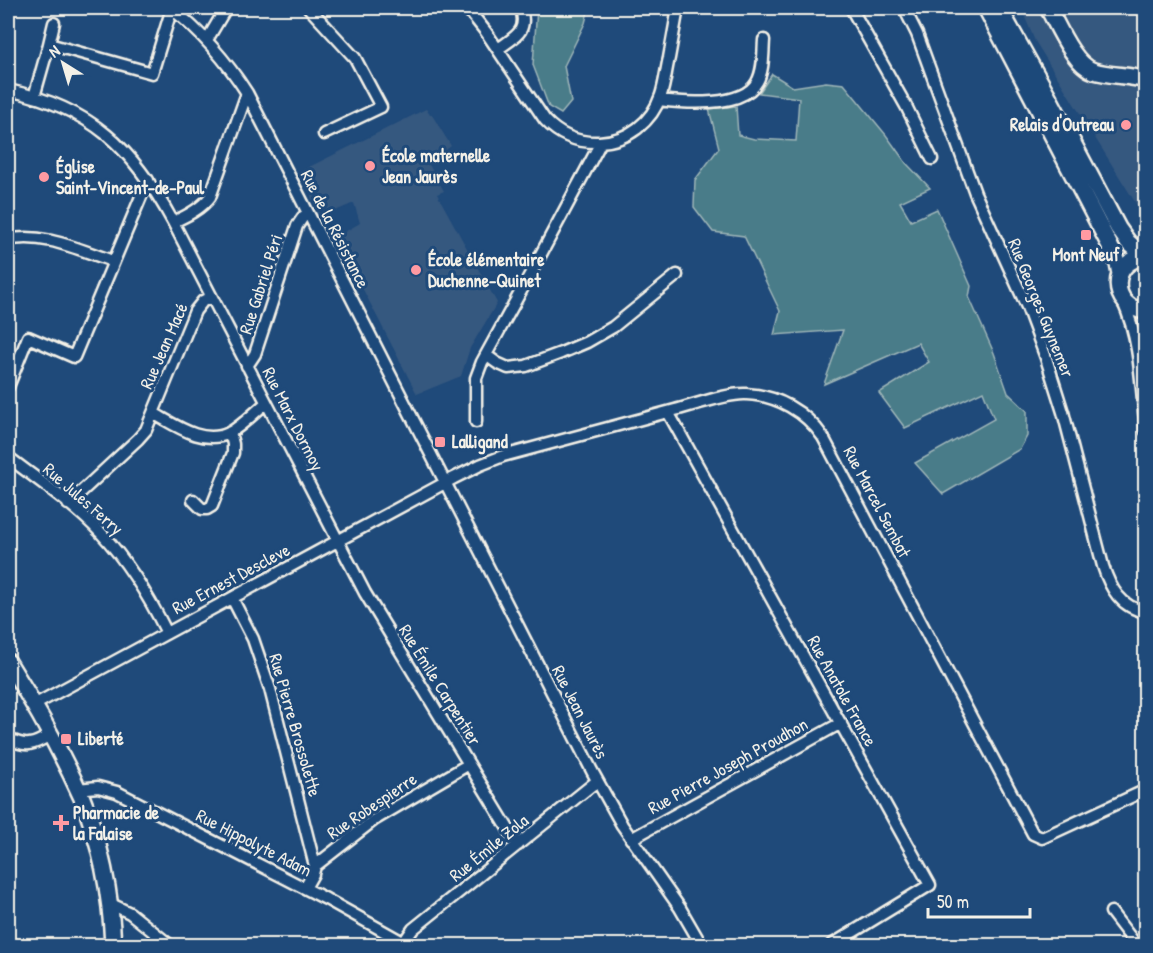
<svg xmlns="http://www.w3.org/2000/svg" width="1153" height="953" font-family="'Patrick Hand',sans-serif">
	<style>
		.built { fill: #36587f }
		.green { fill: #4a7c89; stroke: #9fb6b8; stroke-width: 1.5 }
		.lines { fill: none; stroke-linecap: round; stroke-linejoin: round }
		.street-casing { stroke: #f4f1e8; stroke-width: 15 }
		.secondary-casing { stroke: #f4f1e8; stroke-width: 20 }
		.street { stroke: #1f4a7a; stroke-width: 10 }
		.secondary { stroke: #1f4a7a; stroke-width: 15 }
		.poi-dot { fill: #ff9aa2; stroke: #1f4a7a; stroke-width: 2 }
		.labels { text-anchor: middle; stroke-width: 6; stroke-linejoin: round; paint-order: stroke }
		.poi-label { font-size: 18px; font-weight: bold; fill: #f4f1e8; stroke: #1f4a7a; text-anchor: start }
		.street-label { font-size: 18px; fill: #f4f1e8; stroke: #1f4a7a }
	</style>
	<rect width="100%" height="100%" fill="#1f4a7a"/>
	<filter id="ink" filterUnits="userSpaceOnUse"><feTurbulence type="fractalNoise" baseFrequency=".0167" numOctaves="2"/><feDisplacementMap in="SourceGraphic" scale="12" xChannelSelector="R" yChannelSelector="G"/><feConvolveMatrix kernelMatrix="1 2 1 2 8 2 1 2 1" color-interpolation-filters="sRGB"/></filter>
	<g filter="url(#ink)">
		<path class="built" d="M 1021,8 L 1145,8 L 1145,218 L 1035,41 Z
			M 426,109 L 430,115 L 432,115 L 451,146 L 428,163 L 444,191 L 437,194 L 497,303 L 470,348 L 461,376 L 417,394 L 336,237 L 360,223 L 354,203 L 321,217 L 311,197 L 313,188 L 303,170 Z"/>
		<path class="green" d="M 537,8 L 589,8 L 585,23 L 564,66 L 571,102 L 561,114 L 549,107 L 533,65 Z
			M 772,74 L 793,87 L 826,82 L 844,84 L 886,135 L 906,163 L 930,188 L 900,202 L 911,221 L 937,209 L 971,286 L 969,297 L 994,353 L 1008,393 L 1027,411 L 1027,436 L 1020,449 L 943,494 L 915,463 L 994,419 L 983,391 L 905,428 L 879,393 L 929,362 L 918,343 L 824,384 L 843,330 L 774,335 L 780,311 L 744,236 L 713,232 L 694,207 L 695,180 L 719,148 L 709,109 L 736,106 L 738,135 L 754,139 L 796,141 L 799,98 L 759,93 Z"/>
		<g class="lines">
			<defs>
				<path id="street" d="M 171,8 C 201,32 226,60 247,93 L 592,771 L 622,825 L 680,908 L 702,946
					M 309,8 L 355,58 L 381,107 L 324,134
					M 467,8 L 486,32 L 545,120 C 559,135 577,143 599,142 C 628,141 652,122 661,95 C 665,83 666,70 669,58 C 672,41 675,24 678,8
					M 851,8 L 906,106 L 932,159
					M 904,8 L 917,34 L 975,193 L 1027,307 L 1046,358 L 1063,412 L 1103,566 C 1110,588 1121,608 1146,612
					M 54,23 L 49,44 L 152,73 L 172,8
					M 207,40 L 226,8
					M 498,49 C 516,36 528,32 521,8
					M 8,90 C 92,108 133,148 173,222 L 365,593 L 518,845
					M 34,97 L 49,44
					M 659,100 C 684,103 743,108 757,82 C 764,70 763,53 764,40
					M 173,222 C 187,216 201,209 210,197 L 247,93
					M 8,240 C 44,232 79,250 113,261
					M 1123,302 C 1141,341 1141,388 1146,431
					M 1139,351 L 1141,339 L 1146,327
					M 486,355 L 497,363 L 508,368 L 526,366 L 561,353 L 587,342 L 613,327 L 677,275
					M 247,366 L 255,354 L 297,226 L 303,217 L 308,213
					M 8,387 L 28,337 L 74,357 L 148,180
					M 668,412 L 930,885 L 830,946
					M 153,413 L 195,311 L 203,301 L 211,297
					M 476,422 L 476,378 L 482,362 L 532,271 L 601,142
					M 8,457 C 39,481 74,504 101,533 C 129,563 149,597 167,633
					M 193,500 L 202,509 L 207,509 L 212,506 L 233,453 L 233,444 L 230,432
					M 68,504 L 138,439 L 146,430 L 153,413 C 175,425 203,446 229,433 C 242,426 254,413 266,403
					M 232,598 L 253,639 L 270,689 L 315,866
					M 34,705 L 454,478 L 480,465 L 503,456 C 561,441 618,425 675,410 C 695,405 727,393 746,394 C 777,395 806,412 823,437 L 1033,834 L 1042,838 L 1146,790
					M 8,738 C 25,748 34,745 50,735
					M 77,789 L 98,787 L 117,792 L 326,899 L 410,946
					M 631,839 L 841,723
					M 305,888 L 313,874 L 315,866 L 374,820 L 469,764
					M 109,903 L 130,913 L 171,946
					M 1111,912 L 1137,946
					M 404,942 L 413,929 L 597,781
					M 8,943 L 10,946"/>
				<path id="secondary" d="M 986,8 L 1109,244 L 1118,264 L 1120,274
					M 999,8 L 1047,94 L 1118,228 L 1128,242 L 1145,257
					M 1048,8 C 1058,26 1074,65 1094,71 C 1111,76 1129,75 1146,80
					M 1146,257 C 1109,259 1109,309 1146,311
					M 8,662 C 35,705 61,751 82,798 C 101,844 111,896 113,946"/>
			</defs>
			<use href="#street" class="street-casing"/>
			<use href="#secondary" class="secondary-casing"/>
			<use href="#street" class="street"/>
			<use href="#secondary" class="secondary"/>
		</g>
	</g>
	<g class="poi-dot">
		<circle cx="1126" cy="125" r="6"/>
		<circle cx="370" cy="166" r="6"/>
		<circle cx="44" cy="177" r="6"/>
		<rect x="1080" y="229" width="12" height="12" rx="3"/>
		<circle cx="416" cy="270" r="6"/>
		<rect x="434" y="436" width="12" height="12" rx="3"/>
		<rect x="60" y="733" width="12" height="12" rx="3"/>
		<path d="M58 814h6v6h6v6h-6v6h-6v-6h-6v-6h6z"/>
	</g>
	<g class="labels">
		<g class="poi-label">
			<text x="1114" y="131" text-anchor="end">Relais d'Outreau</text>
			<text x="382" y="162">École maternelle<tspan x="382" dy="21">Jean Jaurès</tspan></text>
			<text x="56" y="173">Église<tspan x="56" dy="21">Saint-Vincent-de-Paul</tspan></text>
			<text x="1086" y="261" text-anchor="middle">Mont Neuf</text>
			<text x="428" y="266">École élémentaire<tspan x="428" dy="21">Duchenne-Quinet</tspan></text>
			<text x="452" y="448">Lalligand</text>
			<text x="78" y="745">Liberté</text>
			<text x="73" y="819">Pharmacie de<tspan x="73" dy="21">la Falaise</tspan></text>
		</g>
		<g class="street-label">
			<text transform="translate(335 229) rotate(63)" y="6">Rue de la Résistance</text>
			<text transform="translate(261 284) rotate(-72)" y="6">Rue Gabriel Péri</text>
			<text transform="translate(1041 308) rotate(68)" y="6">Rue Georges Guynemer</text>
			<text transform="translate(164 346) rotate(-66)" y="6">Rue Jean Macé</text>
			<text transform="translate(293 419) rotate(63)" y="6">Rue Marx Dormoy</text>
			<text transform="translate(83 499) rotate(41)" y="6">Rue Jules Ferry</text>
			<text transform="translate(877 502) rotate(62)" y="6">Rue Marcel Sembat</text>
			<text transform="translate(231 579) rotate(-28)" y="6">Rue Ernest Descleve</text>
			<text transform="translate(440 685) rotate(58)" y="6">Rue Émile Carpentier</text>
			<text transform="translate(842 691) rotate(61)" y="6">Rue Anatole France</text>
			<text transform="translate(580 712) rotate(63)" y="6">Rue Jean Jaurès</text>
			<text transform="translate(295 725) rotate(74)" y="6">Rue Pierre Brossolette</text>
			<text transform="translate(728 766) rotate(-29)" y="6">Rue Pierre Joseph Proudhon</text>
			<text transform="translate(372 806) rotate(-34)" y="6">Rue Robespierre</text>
			<text transform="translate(254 843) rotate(27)" y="6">Rue Hippolyte Adam</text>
			<text transform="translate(489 848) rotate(-39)" y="6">Rue Émile Zola</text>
		</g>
	</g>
	<rect width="1153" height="953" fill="none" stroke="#1f4a7a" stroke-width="30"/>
	<rect x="15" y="15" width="1123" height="923" fill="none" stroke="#f4f1e8" stroke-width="2" filter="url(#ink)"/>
	<g transform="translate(63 63) rotate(323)" stroke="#1f4a7a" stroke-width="4.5" paint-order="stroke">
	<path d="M0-4.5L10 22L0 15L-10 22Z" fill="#f4f1e8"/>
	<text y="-9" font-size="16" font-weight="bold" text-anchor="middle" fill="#f4f1e8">N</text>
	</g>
	<path d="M928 908v9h102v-9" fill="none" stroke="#f4f1e8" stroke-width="3"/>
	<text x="937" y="908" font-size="18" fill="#f4f1e8" stroke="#1f4a7a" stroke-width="4.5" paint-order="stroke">50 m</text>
</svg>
